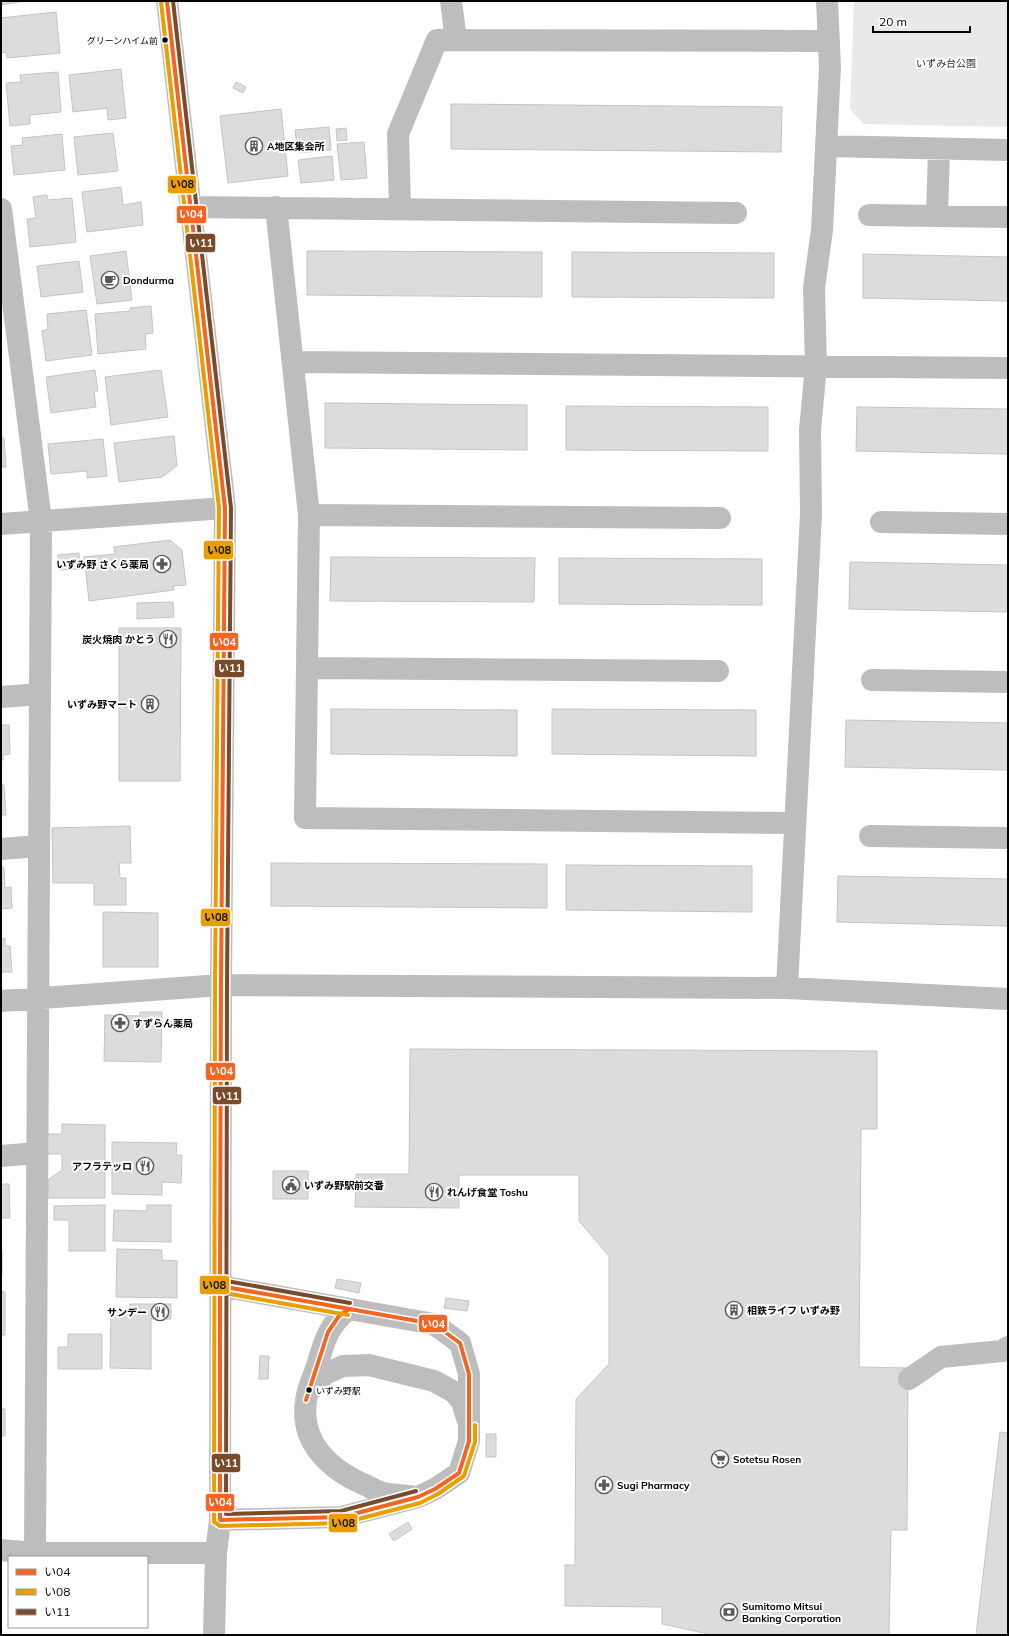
<svg xmlns="http://www.w3.org/2000/svg" width="1009" height="1636" font-family="Mulish,'Noto Sans JP',sans-serif">
	<style>
		.green { fill: #e9e9e9 }
		.building { fill: #dcdcdc; stroke: #c4c4c4 }
		.lines { fill: none; stroke-linecap: round; stroke-linejoin: round }
		.minor { stroke: #bdbdbd; stroke-width: 22 }
		.bus-1-casing { stroke: #fff; stroke-width: 7 }
		.bus-2-casing { stroke: #fff; stroke-width: 7 }
		.bus-3-casing { stroke: #fff; stroke-width: 7 }
		.bus-1 { stroke: #f26522; stroke-width: 4 }
		.bus-2 { stroke: #eb9e00; stroke-width: 4 }
		.bus-3 { stroke: #7a4b2a; stroke-width: 4 }
		.bus-dot { fill: #000; stroke: #fff; stroke-width: 1.5 }
		.labels { text-anchor: middle; stroke-width: 4; stroke-linejoin: round; paint-order: stroke }
		.bus-label { font-size: 9px; fill: #000; stroke: #fff; text-anchor: end }
		.park-label { font-size: 10px; fill: #2e2e2e; stroke: #fff }
		.poi-label { font-size: 10px; font-weight: bold; fill: #000; stroke: #fff; text-anchor: start }
		.line-badge { stroke: #fff; stroke-width: 1.5 }
		.badge-label { font-size: 11px; text-anchor: middle; font-weight: bold; fill: #fff }
		.pale-badge-label { font-size: 11px; text-anchor: middle; font-weight: bold; fill: #111 }
	</style>
	<rect width="100%" height="100%" fill="#fff"/>
	<path class="green" d="M 854,1 L 1008,1 L 1008,127 L 863,124 L 850,109 Z"/>
	<path class="building" d="M 1,1 L 24,1 L 1,5 Z
		M 56,12 L 60,53 L 7,58 L 6,52 L 1,53 L 1,18 Z
		M 121,69 L 126,118 L 108,120 L 107,108 L 73,112 L 69,75 Z
		M 58,72 L 61,112 L 30,115 L 30,124 L 10,126 L 6,83 L 21,82 L 20,75 Z
		M 236,82 L 246,87 L 243,93 L 233,88 Z
		M 451,104 L 782,107 L 781,152 L 451,149 Z
		M 281,109 L 288,176 L 228,183 L 220,116 Z
		M 329,127 L 331,150 L 298,153 L 295,130 Z
		M 346,128 L 347,140 L 337,141 L 336,129 Z
		M 113,133 L 118,171 L 78,175 L 74,137 Z
		M 62,134 L 65,170 L 14,175 L 11,146 L 23,145 L 22,138 Z
		M 364,142 L 367,178 L 341,180 L 337,144 Z
		M 332,156 L 334,180 L 301,183 L 298,160 Z
		M 121,187 L 123,205 L 141,202 L 143,225 L 87,232 L 82,192 Z
		M 47,195 L 48,200 L 72,198 L 76,242 L 30,247 L 27,219 L 36,218 L 33,197 Z
		M 126,251 L 132,300 L 97,304 L 90,256 Z
		M 307,251 L 542,252 L 542,297 L 307,295 Z
		M 572,252 L 774,253 L 774,298 L 572,297 Z
		M 863,254 L 1008,257 L 1008,301 L 863,298 Z
		M 79,261 L 83,292 L 41,297 L 37,266 Z
		M 151,306 L 153,333 L 145,334 L 146,349 L 98,354 L 95,314 L 130,311 L 130,308 Z
		M 86,310 L 92,355 L 46,361 L 42,331 L 48,329 L 47,314 Z
		M 95,370 L 98,391 L 94,391 L 96,407 L 51,413 L 46,377 Z
		M 161,370 L 168,417 L 111,425 L 105,377 Z
		M 325,403 L 527,405 L 527,450 L 325,448 Z
		M 566,406 L 768,407 L 768,451 L 566,450 Z
		M 857,407 L 1008,409 L 1008,454 L 856,451 Z
		M 174,436 L 177,466 L 162,477 L 119,482 L 114,443 Z
		M 1,438 L 4,438 L 6,467 L 1,467 Z
		M 103,439 L 107,476 L 87,478 L 87,471 L 51,474 L 48,444 Z
		M 170,540 L 182,550 L 186,585 L 173,586 L 174,590 L 89,601 L 84,557 L 115,554 L 114,547 Z
		M 79,553 L 80,569 L 59,570 L 58,555 Z
		M 331,557 L 535,558 L 534,602 L 330,601 Z
		M 559,558 L 762,559 L 762,605 L 559,604 Z
		M 850,562 L 1008,565 L 1008,612 L 849,609 Z
		M 173,602 L 174,617 L 137,619 L 137,603 Z
		M 119,628 L 181,628 L 180,781 L 119,781 Z
		M 331,709 L 517,710 L 517,756 L 331,754 Z
		M 552,709 L 756,710 L 756,756 L 552,754 Z
		M 846,720 L 1008,723 L 1008,770 L 845,767 Z
		M 1,725 L 9,725 L 10,754 L 3,755 L 3,760 L 1,760 Z
		M 1,785 L 4,785 L 6,815 L 1,815 Z
		M 130,826 L 131,863 L 119,863 L 120,878 L 126,878 L 126,905 L 94,905 L 94,883 L 53,883 L 52,828 Z
		M 271,863 L 547,864 L 547,908 L 271,906 Z
		M 566,865 L 752,866 L 752,912 L 566,910 Z
		M 1,867 L 4,867 L 5,888 L 11,887 L 12,908 L 1,909 Z
		M 838,876 L 1008,879 L 1008,926 L 837,922 Z
		M 103,912 L 158,913 L 158,967 L 103,967 Z
		M 5,938 L 5,946 L 10,946 L 12,972 L 1,972 L 1,939 Z
		M 140,1012 L 162,1012 L 161,1062 L 104,1061 L 105,1015 L 140,1016 Z
		M 410,1049 L 877,1051 L 877,1129 L 861,1129 L 859,1367 L 908,1368 L 907,1530 L 891,1530 L 889,1635 L 713,1635 L 662,1624 L 662,1607 L 565,1606 L 565,1565 L 575,1565 L 576,1399 L 609,1364 L 609,1256 L 579,1221 L 579,1175 L 459,1175 L 459,1208 L 355,1207 L 356,1174 L 409,1174 Z
		M 62,1124 L 105,1125 L 105,1198 L 48,1198 L 48,1180 L 62,1170 L 62,1154 L 47,1154 L 47,1134 L 62,1134 Z
		M 112,1142 L 177,1143 L 176,1155 L 182,1155 L 181,1183 L 162,1182 L 162,1195 L 112,1194 Z
		M 273,1171 L 308,1171 L 308,1199 L 273,1199 Z
		M 1,1184 L 9,1184 L 10,1218 L 1,1218 Z
		M 105,1205 L 105,1251 L 69,1251 L 69,1220 L 54,1220 L 54,1206 Z
		M 147,1205 L 171,1205 L 171,1242 L 113,1241 L 114,1210 L 147,1211 Z
		M 117,1249 L 162,1250 L 162,1260 L 177,1261 L 177,1298 L 116,1297 Z
		M 1,1250 L 2,1250 L 2,1275 L 1,1275 Z
		M 337,1279 L 361,1283 L 359,1293 L 335,1288 Z
		M 1,1291 L 5,1292 L 5,1335 L 1,1335 Z
		M 446,1298 L 469,1301 L 467,1311 L 444,1308 Z
		M 130,1304 L 171,1304 L 171,1319 L 151,1319 L 151,1369 L 110,1368 L 111,1310 L 130,1311 Z
		M 68,1334 L 102,1334 L 102,1369 L 58,1369 L 58,1347 L 68,1347 Z
		M 260,1356 L 269,1356 L 268,1379 L 259,1379 Z
		M 1,1409 L 5,1409 L 5,1436 L 1,1436 Z
		M 1000,1432 L 1008,1433 L 1008,1635 L 976,1635 Z
		M 486,1434 L 496,1434 L 496,1457 L 486,1457 Z
		M 408,1522 L 412,1529 L 394,1541 L 389,1534 Z"/>
	<g class="lines">
		<path class="minor" d="M 167,1 L 225,508 L 221,985 L 220,1520 L 216,1553 L 214,1635
			M 451,1 L 456,40
			M 826,146 L 1008,150
			M 191,207 L 736,213
			M 276,207 L 309,515 L 305,818 L 795,823
			M 1,209 L 41,521 L 35,1553
			M 400,209 L 398,134 L 437,40 L 828,41
			M 869,215 L 1008,217
			M 937,216 L 939,149
			M 293,362 L 1008,368
			M 309,515 L 720,518
			M 881,522 L 1008,524
			M 1,524 L 225,508
			M 307,668 L 718,671
			M 872,680 L 1008,682
			M 1,697 L 40,694
			M 870,836 L 1008,838
			M 1,849 L 39,846
			M 787,988 L 811,513 L 810,430 L 816,366 L 814,288 L 822,230 L 830,67 L 827,1
			M 1,1001 L 221,985 L 787,988 L 1008,999
			M 1,1156 L 37,1153
			M 349,1309 C 328,1324 323,1345 316,1369 C 312,1379 307,1390 306,1401 C 300,1442 329,1469 363,1484 C 370,1487 376,1491 383,1493 C 392,1495 401,1495 410,1496
			M 909,1379 L 941,1357 L 1002,1351 L 1008,1347
			M 310,1390 L 325,1374 L 343,1366 L 369,1365 L 434,1381 L 454,1392 L 462,1402 L 467,1418
			M 220,1520 L 342,1517 L 418,1497 L 435,1489 L 459,1473 L 469,1441 L 469,1374 L 460,1343 L 434,1324 L 220,1286
			M 1,1550 L 35,1553 L 216,1553"/>
		<defs>
			<path id="bus-1" d="M 167,1 L 225,508 L 221,985 L 220,1286
				M 220,1286 L 434,1324 L 460,1343 L 469,1374 L 469,1441 L 459,1473 L 435,1489 L 418,1497 L 342,1517 L 220,1520 Z
				M 306,1400 L 328,1332 L 339,1316 L 349,1309"/>
			<path id="bus-2" d="M 161,2 L 219,508 L 215,985 L 214,1522 L 220,1526 L 343,1523 L 420,1503 L 438,1494 L 464,1476 L 475,1442 L 475,1425
				M 219,1292 L 348,1315"/>
			<path id="bus-3" d="M 173,1 L 231,508 L 227,985 L 226,1514 L 341,1511 L 416,1491
				M 221,1280 L 350,1303"/>
		</defs>
		<use href="#bus-1" class="bus-1-casing"/>
		<use href="#bus-2" class="bus-2-casing"/>
		<use href="#bus-3" class="bus-3-casing"/>
		<use href="#bus-1" class="bus-1"/>
		<use href="#bus-2" class="bus-2"/>
		<use href="#bus-3" class="bus-3"/>
	</g>
	<defs>
		<symbol id="building-ring" viewBox="-11 -11 22 22"><circle r="9.5" fill="#fff" stroke="#595959" stroke-width="1.5"/><path d="M-4-6H4V6H1V3H-1V6H-4ZM-2.5-4.3h1.7v1.8h-1.7ZM.8-4.3h1.7v1.8H.8ZM-2.5-1h1.7V.8h-1.7ZM.8-1h1.7V.8H.8Z" fill="#595959"/></symbol>
		<symbol id="cafe-ring" viewBox="-11 -11 22 22"><circle r="9.5" fill="#fff" stroke="#595959" stroke-width="1.5"/><path d="M-5.5-4.5H6V0H3Q3 3.5 0 3.5H-2.5Q-5.5 3.5-5.5 0ZM3-3.2v2h1.7v-2ZM-6 4.5H4V6H-6Z" fill="#595959"/></symbol>
		<symbol id="pharmacy-ring" viewBox="-11 -11 22 22"><circle r="9.5" fill="#fff" stroke="#595959" stroke-width="1.5"/><path d="M-2-6h4v4h4v4h-4v4h-4v-4h-4v-4h4Z" fill="#595959"/></symbol>
		<symbol id="restaurant-ring" viewBox="-11 -11 22 22"><circle r="9.5" fill="#fff" stroke="#595959" stroke-width="1.5"/><path d="M-5-6h1v4h1v-4h1v4h1v-4h1v5L-1.5 .5V6h-2V.5L-5-1ZM5-6V6H3V1.5H1.5Q1.5-4 5-6Z" fill="#595959"/></symbol>
		<symbol id="civic-ring" viewBox="-11 -11 22 22"><circle r="9.5" fill="#fff" stroke="#595959" stroke-width="1.5"/><path d="M-.6-6.5H3V-4.5H.6V-3L4-1V1h2V6H-6V1h2V-1L-.6-3ZM-1.2 2.5V6h2.4V2.5Z" fill="#595959"/></symbol>
		<symbol id="supermarket-ring" viewBox="-11 -11 22 22"><circle r="9.5" fill="#fff" stroke="#595959" stroke-width="1.5"/><path d="M-6-5.5h2.5l.6 2H6L4.5 2H-2.5L-4.4-4H-6ZM-1.5 3.2a1.3 1.3 0 1 0 .1 0ZM3 3.2a1.3 1.3 0 1 0 .1 0Z" fill="#595959"/></symbol>
		<symbol id="bank-ring" viewBox="-11 -11 22 22"><circle r="9.5" fill="#fff" stroke="#595959" stroke-width="1.5"/><path d="M-6-4H6V4H-6ZM0-2.3a2.3 2.3 0 1 0 0 4.6a2.3 2.3 0 1 0 0-4.6Z" fill="#595959"/></symbol>
	</defs>
	<g fill-rule="evenodd">
		<use href="#building-ring" x="244" y="136" width="20" height="20"/>
		<use href="#cafe-ring" x="100" y="270" width="20" height="20"/>
		<use href="#pharmacy-ring" x="152" y="554" width="20" height="20"/>
		<use href="#restaurant-ring" x="158" y="629" width="20" height="20"/>
		<use href="#building-ring" x="140" y="694" width="20" height="20"/>
		<use href="#pharmacy-ring" x="110" y="1013" width="20" height="20"/>
		<use href="#restaurant-ring" x="135" y="1156" width="20" height="20"/>
		<use href="#civic-ring" x="281" y="1175" width="20" height="20"/>
		<use href="#restaurant-ring" x="424" y="1182" width="20" height="20"/>
		<use href="#building-ring" x="724" y="1300" width="20" height="20"/>
		<use href="#restaurant-ring" x="150" y="1302" width="20" height="20"/>
		<use href="#supermarket-ring" x="710" y="1449" width="20" height="20"/>
		<use href="#pharmacy-ring" x="594" y="1475" width="20" height="20"/>
		<use href="#bank-ring" x="719" y="1602" width="20" height="20"/>
	</g>
	<g class="bus-dot">
		<circle cx="165" cy="40" r="3.5"/>
		<circle cx="309" cy="1390" r="3.5"/>
	</g>
	<g class="labels">
		<g class="bus-label">
			<text x="158" y="44">グリーンハイム前</text>
			<text x="316" y="1394" text-anchor="start">いずみ野駅</text>
		</g>
		<g class="park-label">
			<text x="946" y="67">いずみ台公園</text>
		</g>
		<g class="poi-label">
			<text x="267" y="150">A地区集会所</text>
			<text x="123" y="284">Dondurma</text>
			<text x="149" y="568" text-anchor="end">いずみ野 さくら薬局</text>
			<text x="155" y="643" text-anchor="end">炭火焼肉 かとう</text>
			<text x="137" y="708" text-anchor="end">いずみ野マート</text>
			<text x="133" y="1027">すずらん薬局</text>
			<text x="132" y="1170" text-anchor="end">アフラテッロ</text>
			<text x="304" y="1189">いずみ野駅前交番</text>
			<text x="447" y="1196">れんげ食堂 Toshu</text>
			<text x="747" y="1314">相鉄ライフ いずみ野</text>
			<text x="147" y="1316" text-anchor="end">サンデー</text>
			<text x="733" y="1463">Sotetsu Rosen</text>
			<text x="617" y="1489">Sugi Pharmacy</text>
			<text x="742" y="1610">Sumitomo Mitsui<tspan x="742" dy="12">Banking Corporation</tspan></text>
		</g>
	</g>
	<g class="line-badge">
		<rect x="167" y="175" width="30" height="19" rx="4" fill="#eb9e00"/>
		<rect x="176" y="205" width="31" height="19" rx="4" fill="#f26522"/>
		<rect x="185" y="233" width="31" height="20" rx="4" fill="#7a4b2a"/>
		<rect x="203" y="540" width="31" height="20" rx="4" fill="#eb9e00"/>
		<rect x="209" y="632" width="30" height="19" rx="4" fill="#f26522"/>
		<rect x="214" y="659" width="31" height="19" rx="4" fill="#7a4b2a"/>
		<rect x="200" y="908" width="31" height="19" rx="4" fill="#eb9e00"/>
		<rect x="205" y="1062" width="31" height="19" rx="4" fill="#f26522"/>
		<rect x="212" y="1086" width="30" height="19" rx="4" fill="#7a4b2a"/>
		<rect x="199" y="1275" width="31" height="20" rx="4" fill="#eb9e00"/>
		<rect x="418" y="1314" width="30" height="19" rx="4" fill="#f26522"/>
		<rect x="211" y="1453" width="30" height="20" rx="4" fill="#7a4b2a"/>
		<rect x="205" y="1493" width="30" height="19" rx="4" fill="#f26522"/>
		<rect x="328" y="1513" width="30" height="20" rx="4" fill="#eb9e00"/>
	</g>
	<g class="badge-label">
		<text x="191" y="218">い04</text>
		<text x="201" y="247">い11</text>
		<text x="224" y="646">い04</text>
		<text x="230" y="672">い11</text>
		<text x="221" y="1075">い04</text>
		<text x="227" y="1100">い11</text>
		<text x="433" y="1328">い04</text>
		<text x="226" y="1467">い11</text>
		<text x="220" y="1506">い04</text>
	</g>
	<g class="pale-badge-label">
		<text x="182" y="188">い08</text>
		<text x="219" y="554">い08</text>
		<text x="216" y="921">い08</text>
		<text x="214" y="1289">い08</text>
		<text x="343" y="1527">い08</text>
	</g>
	<rect width="1009" height="1636" fill="none" stroke="#000000" stroke-width="4"/>
	<rect x="8" y="1556" width="140" height="72" fill="#ffffff" stroke="#999999"/>
	<rect x="16" y="1569" width="20" height="6" fill="#f26522" stroke="#999999"/>
	<text x="44" y="1576" font-size="12" fill="#000000">い04</text>
	<rect x="16" y="1589" width="20" height="6" fill="#eb9e00" stroke="#999999"/>
	<text x="44" y="1596" font-size="12" fill="#000000">い08</text>
	<rect x="16" y="1609" width="20" height="6" fill="#7a4b2a" stroke="#999999"/>
	<text x="44" y="1616" font-size="12" fill="#000000">い11</text>
	<path d="M873 26v6h97v-6" fill="none" stroke="#000000" stroke-width="2"/>
	<text x="879" y="26" font-size="12" fill="#000000" stroke="#ffffff" stroke-width="3" paint-order="stroke">20 m</text>
</svg>
